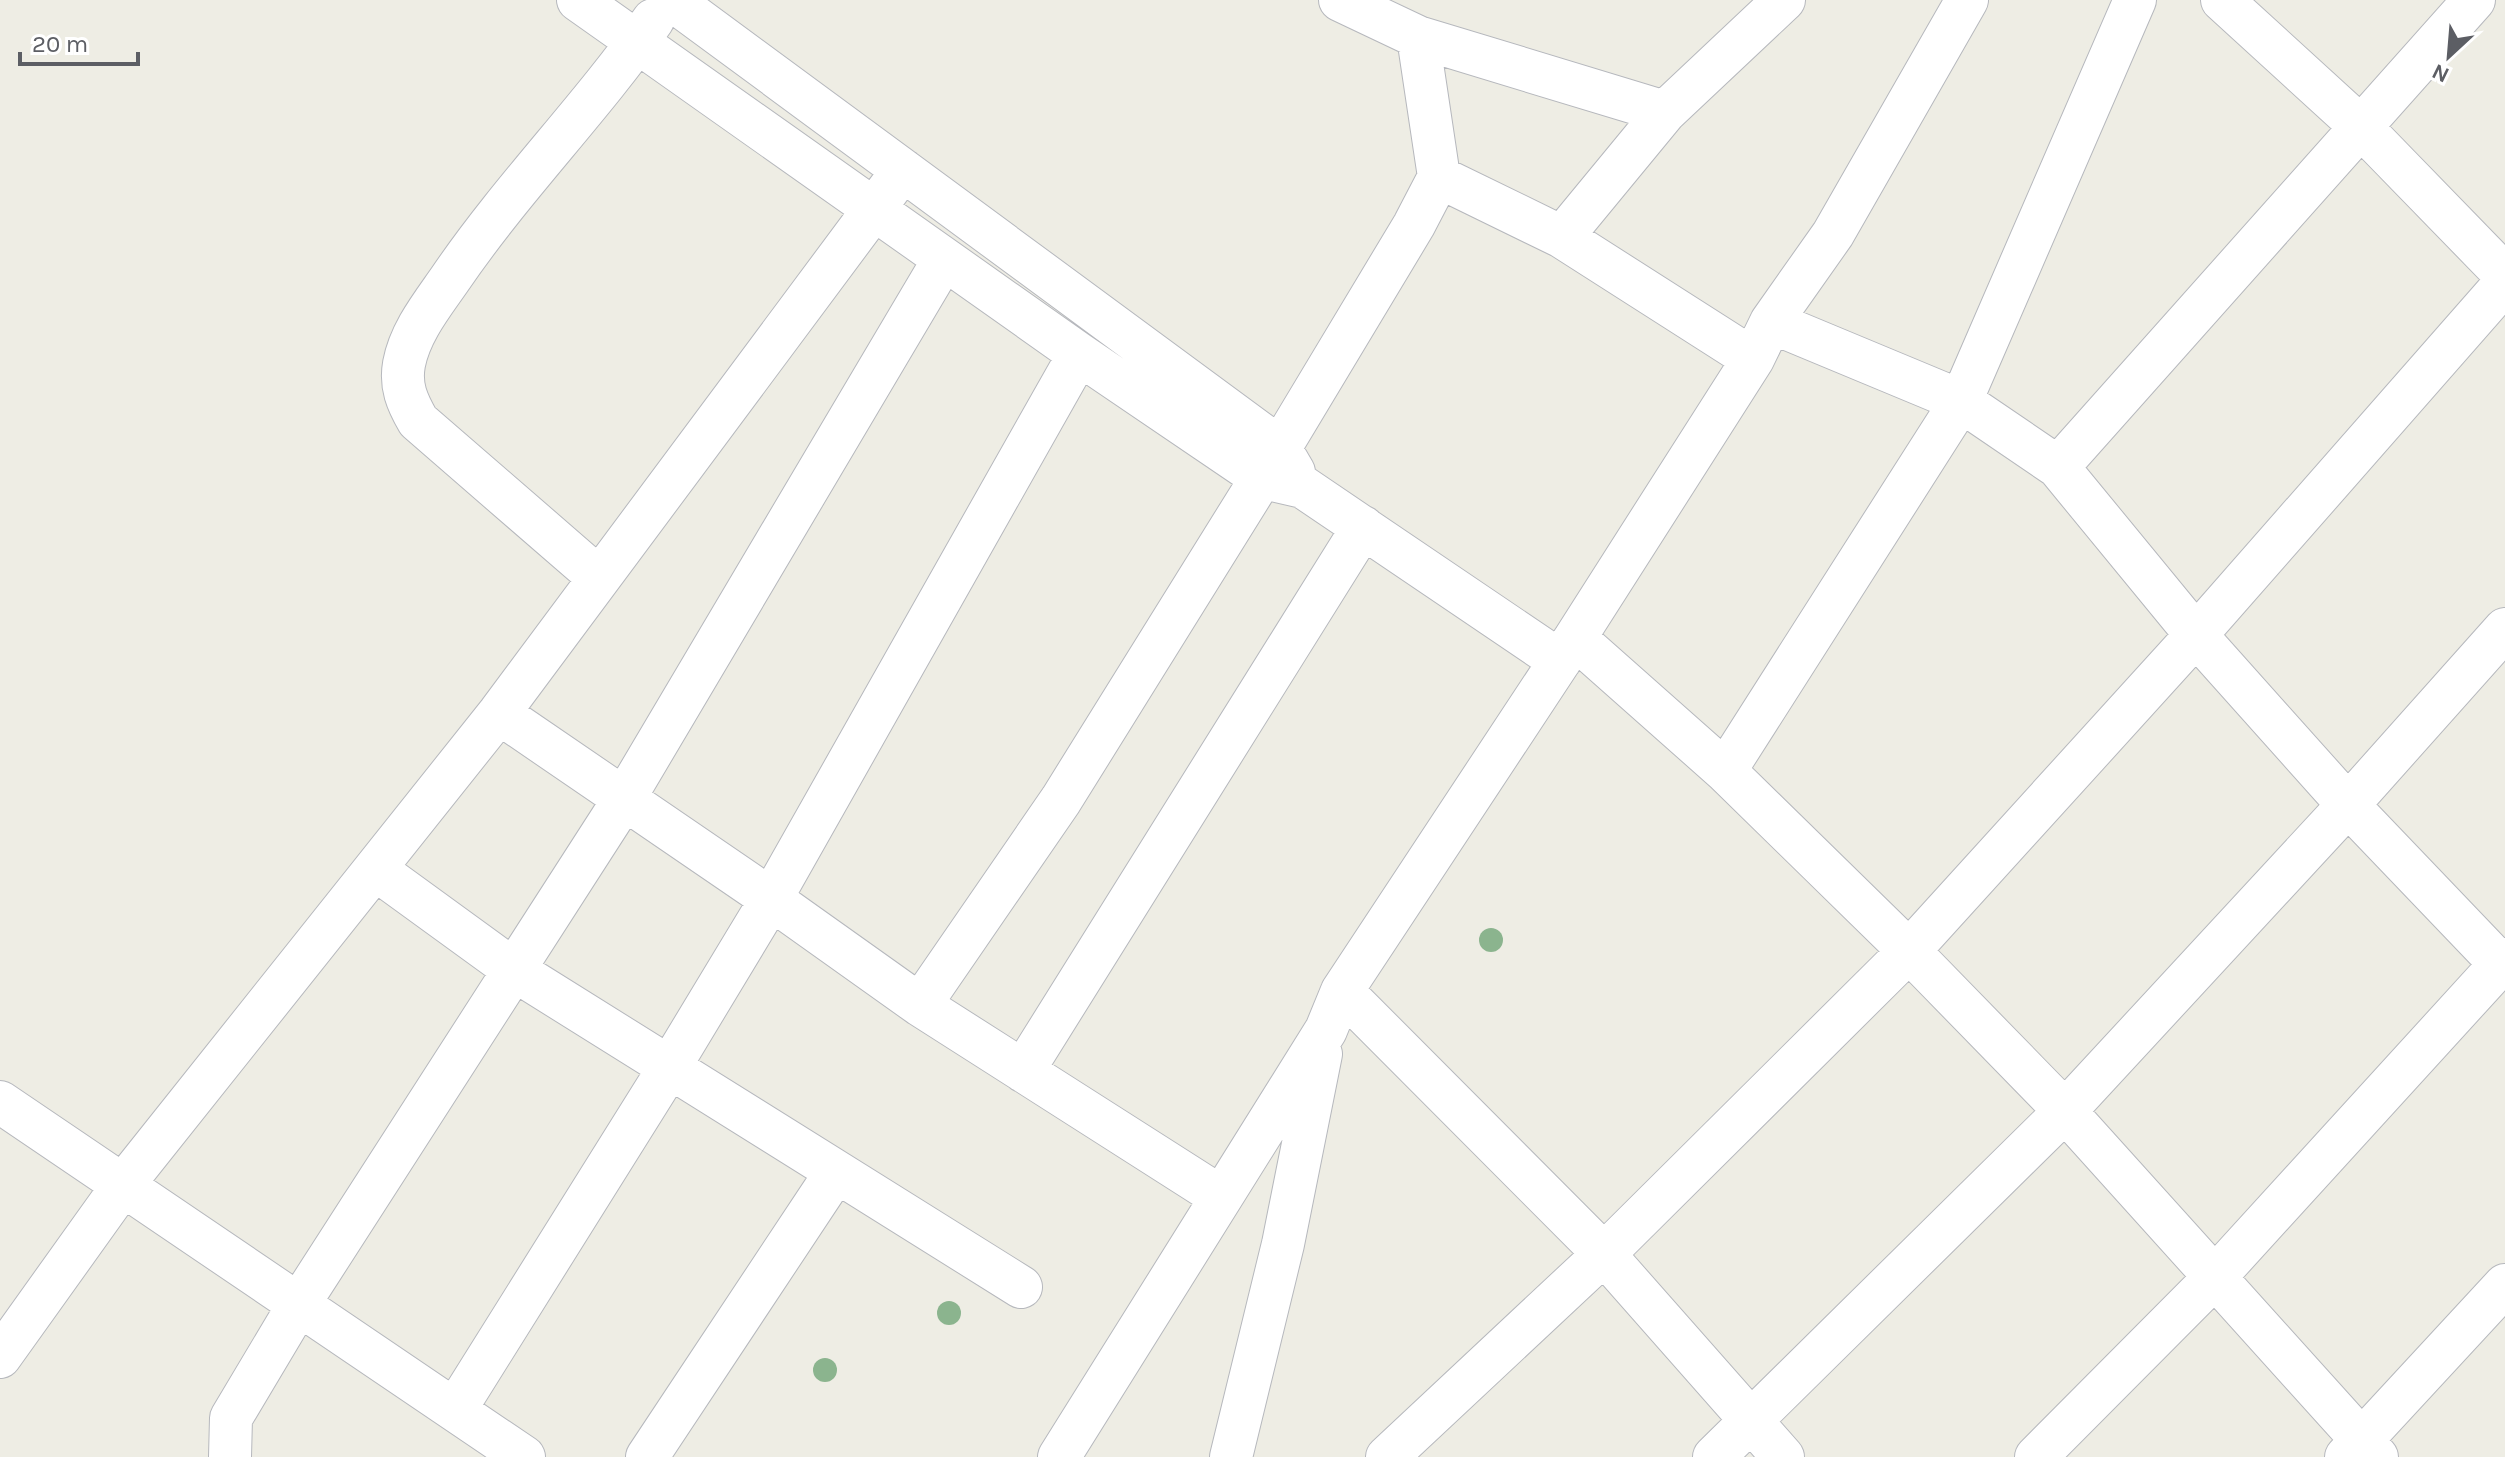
<svg xmlns="http://www.w3.org/2000/svg" width="2505" height="1457" font-family="Karla,sans-serif">
	<style>
		.lines { fill: none; stroke-linecap: round; stroke-linejoin: round }
		.street-casing { stroke: #b6b8bd; stroke-width: 44 }
		.street { stroke: #fff; stroke-width: 42 }
		.tree { fill: #8bb48e }
	</style>
	<rect width="100%" height="100%" fill="#eeede4"/>
	<g class="lines">
		<defs>
			<path id="street" d="M 578,0 L 1079,354 L 1260,477 L 1303,487 L 1560,661
				M 672,0 L 1280,448 L 1294,472
				M 1340,0 L 1418,37 L 1665,112
				M 2222,0 L 2361,127 L 2505,275
				M 1418,37 L 1439,177
				M 1562,237 L 1665,112 L 1784,0
				M 1771,322 L 1961,401 L 2058,467 L 2196,635 L 2348,805 L 2505,969
				M 2058,467 L 2474,0
				M 599,578 L 418,421 C 407,402 400,386 404,364 C 410,332 432,305 450,279 C 512,188 590,110 653,20
				M 1575,638 L 1725,771 L 1909,951 L 2065,1111 L 2377,1457
				M 499,713 L 771,899 L 920,1005 L 1221,1197
				M 1725,771 L 1961,401 L 2135,0
				M 375,869 L 514,970 L 1021,1287
				M 1342,991 L 1604,1254 L 1783,1457
				M 920,1005 L 1061,800 L 1280,448 L 1414,225 L 1439,177 L 1562,237 L 1753,359
				M 1023,1071 L 1363,527
				M 0,1102 L 524,1457
				M 0,1357 L 123,1185 L 499,713 L 903,170
				M 455,1410 L 669,1068 L 771,899 L 1079,354
				M 230,1457 L 231,1418 L 299,1304 L 624,799 L 944,259
				M 647,1457 L 836,1172
				M 1059,1457 L 1326,1030 L 1342,991 L 1575,638 L 1753,359 L 1771,322 L 1833,234 L 1967,0
				M 1231,1457 L 1283,1244 L 1321,1054
				M 1387,1457 L 1604,1254 L 1909,951 L 2196,635 L 2505,283
				M 1714,1457 L 2065,1111 L 2348,805 L 2505,629
				M 2036,1457 L 2215,1277 L 2505,959
				M 2346,1457 L 2505,1285"/>
		</defs>
		<use href="#street" class="street-casing"/>
		<use href="#street" class="street"/>
	</g>
	<g class="tree">
		<circle cx="1491" cy="940" r="12"/>
		<circle cx="949" cy="1313" r="12"/>
		<circle cx="825" cy="1370" r="12"/>
	</g>
	<g transform="translate(2449 56) rotate(206)" stroke="#ffffff" stroke-width="6" paint-order="stroke">
	<path d="M0-6L14 30L0 20L-14 30Z" fill="#5c5e64"/>
	<text y="-12" font-size="22" font-weight="bold" text-anchor="middle" fill="#5c5e64">N</text>
	</g>
	<path d="M20 52v12h118v-12" fill="none" stroke="#5c5e64" stroke-width="4"/>
	<text x="32" y="52" font-size="24" fill="#5c5e64" stroke="#ffffff" stroke-width="6" paint-order="stroke">20 m</text>
</svg>
